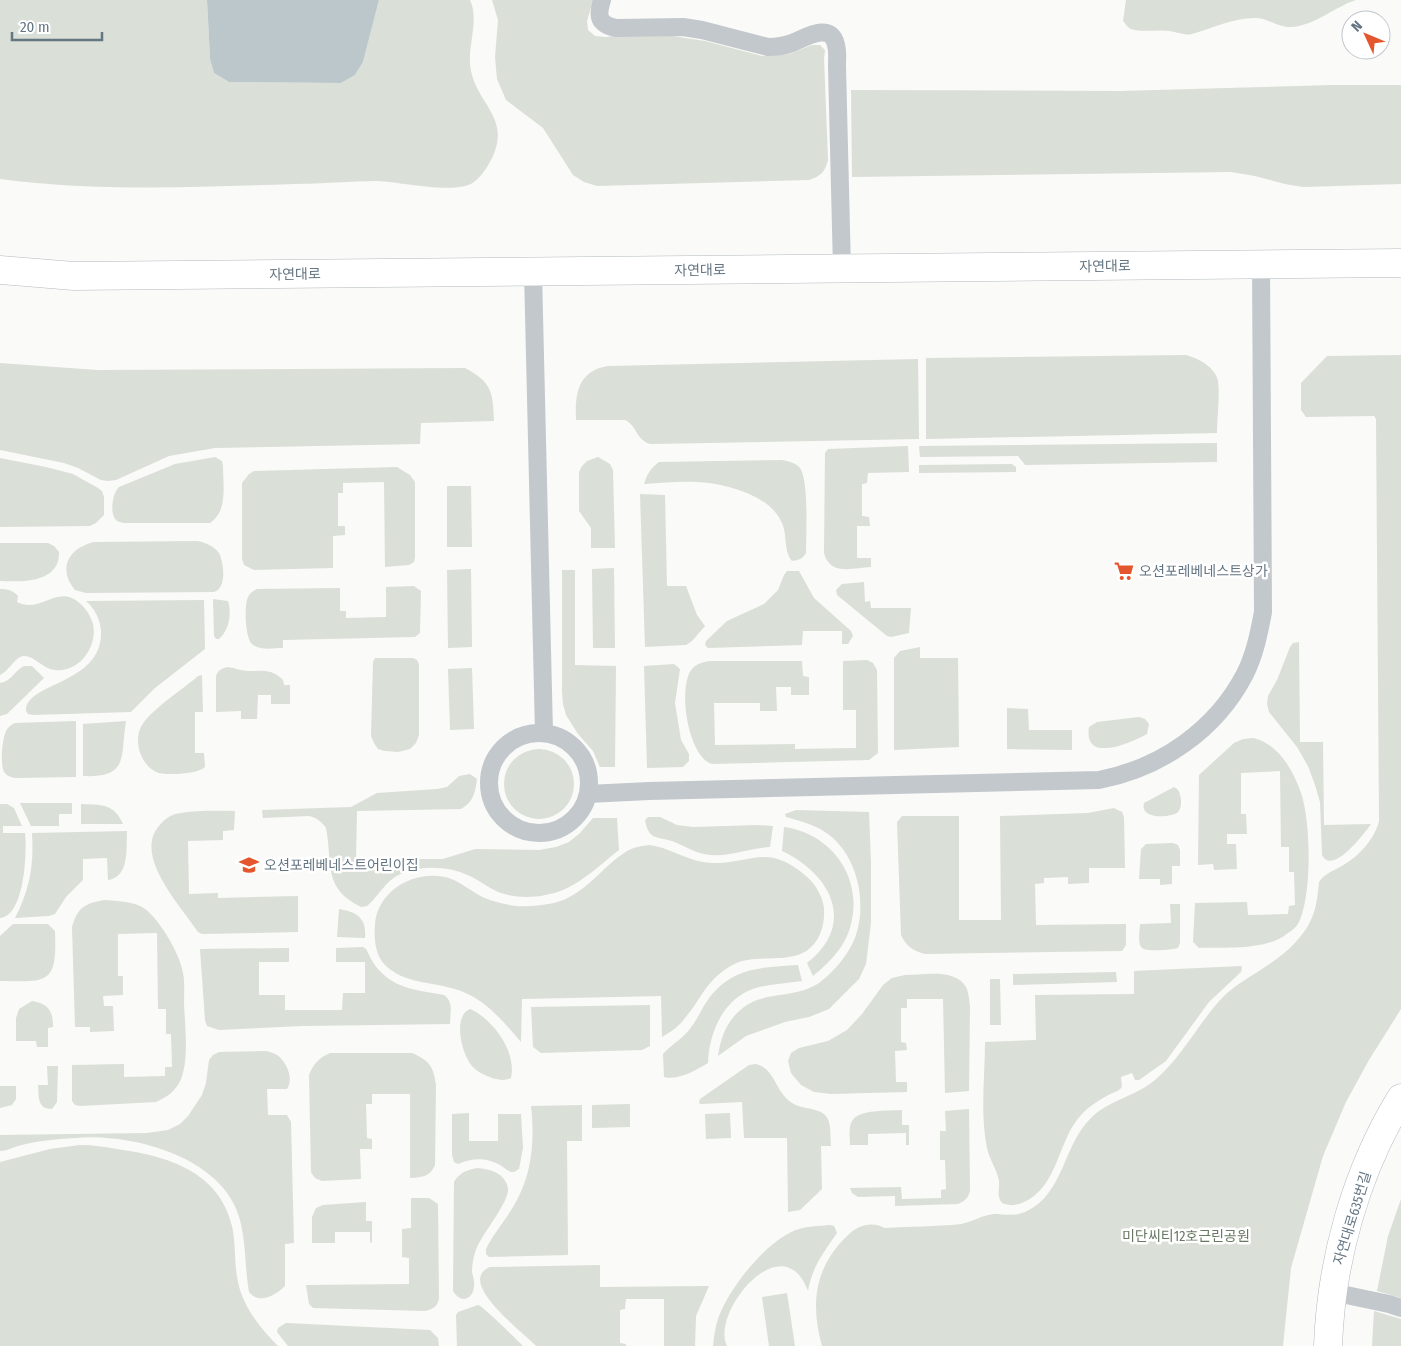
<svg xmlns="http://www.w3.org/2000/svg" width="1401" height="1346" font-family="'Fira Sans Condensed','Noto Sans KR',sans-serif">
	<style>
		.green { fill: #dadfd7 }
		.water { fill: #bbc7cb }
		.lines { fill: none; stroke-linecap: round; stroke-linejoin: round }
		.secondary-casing { stroke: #b3babf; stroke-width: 29 }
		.lane { stroke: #c3c8cc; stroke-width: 18 }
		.secondary { stroke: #fff; stroke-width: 28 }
		.labels { text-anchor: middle; stroke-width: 5; stroke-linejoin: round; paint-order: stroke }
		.street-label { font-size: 14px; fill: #657683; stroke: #fff }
		.poi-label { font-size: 14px; fill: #657683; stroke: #fff; text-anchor: start }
		.park-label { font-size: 14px; fill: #687a64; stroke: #fff }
	</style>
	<rect width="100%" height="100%" fill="#fafaf8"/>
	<path class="green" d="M 0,0 L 207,0 L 210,59 L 214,73 L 229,82 L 341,83 L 355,75 L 363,62 L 379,0 L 470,0 C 480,22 466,47 471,71 C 478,105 511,118 492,158 C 488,166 482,176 474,182 C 457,195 401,182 377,181 C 350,181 322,184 294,184 C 197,187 97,192 0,179 Z
		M 492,0 L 593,0 L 587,21 L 588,30 L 595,36 L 605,37 L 624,35 L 666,35 L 705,41 L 762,56 L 789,54 L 812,45 L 820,45 L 825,50 L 824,58 L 828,160 C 825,172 821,176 809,180 L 597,186 L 584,182 L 573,175 L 543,128 L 506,100 L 497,79 L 495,57 L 498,20 Z
		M 1126,0 L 1356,0 C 1334,7 1316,25 1292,27 C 1279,28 1268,18 1255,18 C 1232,18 1214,28 1192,34 C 1185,36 1177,32 1170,31 C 1157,29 1144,33 1131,29 C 1127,27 1126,24 1123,21 Z
		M 1333,85 L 1401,85 L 1401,184 L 1303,187 L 1285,184 L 1255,176 L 1231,172 L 852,177 L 851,90 L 1120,91 Z
		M 1186,355 C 1198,358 1216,368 1218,381 C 1220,396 1217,417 1217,433 L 926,439 L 926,358 Z
		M 1401,355 L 1401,1009 L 1369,1060 L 1346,1102 L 1323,1156 L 1291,1268 L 1283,1346 L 822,1346 C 810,1303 815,1267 847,1236 C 858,1225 871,1221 885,1228 C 910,1226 936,1227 961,1224 C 972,1222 982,1215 994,1214 C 1005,1214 1016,1217 1027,1211 C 1064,1193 1063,1146 1090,1119 C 1108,1100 1135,1097 1155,1080 C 1182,1057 1198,1024 1222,998 C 1235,985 1250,977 1265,967 C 1284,955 1305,937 1313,915 C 1317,905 1318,892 1319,882 C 1326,872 1336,870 1345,864 C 1360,855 1375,838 1379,821 L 1376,419 L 1374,416 L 1306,417 L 1301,410 L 1301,383 L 1327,356 Z
		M 918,359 L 919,439 L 650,444 C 635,439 637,425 625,420 L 576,420 C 575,395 577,371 608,366 Z
		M 0,363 L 97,370 L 465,368 C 492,382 493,393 494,421 L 421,423 L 420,444 L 215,448 L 169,456 L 116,480 L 108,481 L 101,480 L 78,468 L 64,463 L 0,450 Z
		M 1217,443 L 1217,462 L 1025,465 L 1018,456 L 920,457 L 919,446 Z
		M 908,446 L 909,472 L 868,473 L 867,483 L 862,484 L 862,516 L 869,517 L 870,526 L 857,526 L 857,558 L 871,558 L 871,567 C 852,568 830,576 824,553 L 825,453 L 828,449 Z
		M 215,457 L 222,461 L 223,466 C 223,486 228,511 210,523 L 124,523 C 121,522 118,522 116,520 C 109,513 113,492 119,487 L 175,464 Z
		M 598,457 L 610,464 L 613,470 L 615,548 L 591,548 L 591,528 L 579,511 L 579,472 L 582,466 L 587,461 Z
		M 0,458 L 46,467 L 73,474 L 98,488 L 102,491 L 104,497 L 104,515 L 96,523 L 90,526 L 0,527 Z
		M 782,460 C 788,461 796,463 800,468 C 809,481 806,536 806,553 C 802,559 799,560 792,561 C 783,550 788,534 781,521 C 769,495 724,483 697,482 C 680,481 661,483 644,484 C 647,474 651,468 659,462 Z
		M 1012,464 L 1016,467 L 1016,472 L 919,473 L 919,465 Z
		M 397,467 L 410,475 L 415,482 L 415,557 L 414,562 L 409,565 L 385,567 L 384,482 L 343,483 L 343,493 L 338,493 L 338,526 L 345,526 L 345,535 L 333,536 L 333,568 L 254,570 L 244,565 L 242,559 L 242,483 L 249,474 L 254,471 Z
		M 447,486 L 471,486 L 472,547 L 447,547 Z
		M 640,494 L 665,495 L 667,586 L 686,586 L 697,615 L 705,626 L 692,641 L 686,645 L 645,647 Z
		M 198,541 C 206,543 214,546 219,553 C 224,563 227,588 214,592 L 86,593 L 75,590 C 57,568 69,548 94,542 Z
		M 0,543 L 48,543 L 54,546 L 59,552 C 60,583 22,582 0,581 Z
		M 614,568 L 615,648 L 593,648 L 592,569 Z
		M 471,569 L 472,647 L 448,648 L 447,570 Z
		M 562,570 L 575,570 L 575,665 L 616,666 L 615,767 L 600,767 L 593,751 L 578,734 L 566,715 L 563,704 L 562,691 Z
		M 787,571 L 799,571 L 814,598 L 851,631 L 853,636 L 848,644 L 842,644 L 842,631 L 803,631 L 802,645 L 708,648 L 705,645 L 706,641 L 727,621 L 764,604 L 778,590 L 784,575 Z
		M 864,582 L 865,602 L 870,601 L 871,608 L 911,608 L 909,633 L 891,637 L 887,636 L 837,595 L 836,590 L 842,584 Z
		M 414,586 L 421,591 L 420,633 L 415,637 L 283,640 L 283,648 C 273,648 260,651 252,644 C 245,638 244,605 248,597 C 250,593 253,591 257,589 L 340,588 L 340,611 L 346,611 L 346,618 L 386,617 L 386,587 Z
		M 0,589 C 7,589 13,590 18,596 L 17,602 C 38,613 53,590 72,598 C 82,603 90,613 93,624 C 98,647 79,673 55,670 C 43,669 34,655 23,656 C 15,657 9,671 0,675 Z
		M 213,599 L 228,601 C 232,614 229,630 219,639 L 216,639 L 214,636 Z
		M 204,600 L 205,649 L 155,688 L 131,712 L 33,715 L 28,714 L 26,711 C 25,682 103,685 101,631 C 100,619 95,609 86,601 Z
		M 1299,642 L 1300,742 L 1323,742 L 1324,825 L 1371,824 C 1364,834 1332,876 1322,855 L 1320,802 L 1315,785 L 1308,766 L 1297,747 L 1269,712 L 1267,704 L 1268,696 L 1277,680 L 1290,647 L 1293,643 Z
		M 920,647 L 920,658 L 958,658 L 959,747 L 894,750 L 894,658 L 900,651 Z
		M 375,658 L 413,658 L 417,660 L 419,664 L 419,735 L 416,743 L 410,749 L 398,752 L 385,751 L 378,749 L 374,743 L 371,736 L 373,662 Z
		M 867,660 L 873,663 L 877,670 L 878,753 L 869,760 L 712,764 C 688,757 677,687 692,669 C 696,664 703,662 709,661 L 802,661 L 803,676 L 809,677 L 809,695 L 791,695 L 791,687 L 776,687 L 777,711 L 760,711 L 760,703 L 714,703 L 715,745 L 795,744 L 795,749 L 856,748 L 856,710 L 843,710 L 843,661 Z
		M 674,664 L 680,669 L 675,703 L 681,740 L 689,754 L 689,761 L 683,767 L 647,768 L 644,666 Z
		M 24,666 L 32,666 L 44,678 L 7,714 L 0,716 L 0,683 C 12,681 14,671 24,666 Z
		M 228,667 C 235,668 242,671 248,671 C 263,671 272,669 283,680 L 284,685 L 290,685 L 290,704 L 271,704 L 271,695 L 258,695 L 257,719 L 241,719 L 241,711 L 216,712 L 216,676 C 218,670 222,668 228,667 Z
		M 472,668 L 474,729 L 450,730 L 448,669 Z
		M 202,675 L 203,712 L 195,712 L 195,753 L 204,753 L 205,767 C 199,774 165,776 156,772 C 140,764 133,740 142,725 C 153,708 182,690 198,676 Z
		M 1007,708 L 1028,709 L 1029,730 L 1072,730 L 1072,750 L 1007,749 Z
		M 1139,717 L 1145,719 L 1149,724 L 1147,734 C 1131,743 1083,764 1089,727 L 1097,722 Z
		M 76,721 L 76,777 L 15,778 C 11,777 7,776 4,772 C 0,764 2,739 6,731 C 8,727 11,725 15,723 Z
		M 126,721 C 120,756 130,778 83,776 L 83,724 Z
		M 1253,738 C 1279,744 1293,770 1301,793 C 1311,822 1312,895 1299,922 C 1297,926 1292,931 1288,933 C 1267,951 1225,947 1199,948 L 1193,942 L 1195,903 L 1247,902 L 1248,915 L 1288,914 L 1289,906 L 1295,905 L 1294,872 L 1289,872 L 1289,847 L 1281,847 L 1280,771 L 1241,773 L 1241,814 L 1246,814 L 1247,834 L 1227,834 L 1227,844 L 1236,844 L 1237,869 L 1214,870 L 1213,864 L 1198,865 L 1199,775 L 1234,743 L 1243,739 Z
		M504 784a35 35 0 1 1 70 0a35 35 0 1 1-70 0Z
		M 470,774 L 477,779 C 475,794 473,802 461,809 L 357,811 L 356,859 L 443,859 L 475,849 L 539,850 L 556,847 L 569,842 L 580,833 L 593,818 L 617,818 L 619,850 C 601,864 584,881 563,890 C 543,898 516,900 496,891 C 487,887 479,880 470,876 C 450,866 423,865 403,873 C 386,879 380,895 367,906 L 361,907 C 322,888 333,863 326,828 C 321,821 317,818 309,816 L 263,818 L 262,810 L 351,807 L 377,793 L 437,789 L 447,787 L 459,776 Z
		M 1174,787 C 1180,790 1180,794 1181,800 C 1181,804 1181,809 1178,812 C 1172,818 1139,820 1144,803 Z
		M 20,803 L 72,803 L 72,814 L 59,814 L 59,826 L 31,826 Z
		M 0,804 L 7,804 L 14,808 L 22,826 L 3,826 L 3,833 L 25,833 C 27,851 25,916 0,918 Z
		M 81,804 C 101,805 114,803 123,824 L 81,824 Z
		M 1114,808 L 1122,812 L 1124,817 L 1125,868 L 1089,868 L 1089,883 L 1068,884 L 1068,877 L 1044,878 L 1044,883 L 1035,884 L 1036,925 L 1126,924 L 1126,945 L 1122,951 L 925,954 C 913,951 906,946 901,935 L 897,822 L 902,816 L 959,816 L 959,920 L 1001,920 L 1000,816 L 1088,813 Z
		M 796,810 L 869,812 L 871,863 L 871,923 L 866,964 L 859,979 L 829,1009 L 809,1017 L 785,1022 L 746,1036 L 718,1056 C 721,1036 727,1020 744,1007 C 764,991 795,999 819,983 C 834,972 850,953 856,935 C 866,905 859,865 837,842 C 823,827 805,822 786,817 L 785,814 Z
		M 235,811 L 234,830 L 223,831 L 223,840 L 188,841 L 189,894 L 218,893 L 218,898 L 298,896 L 298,932 L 202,934 L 198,932 C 181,906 133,856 159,826 C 165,818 172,814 181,813 C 199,810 217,811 235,811 Z
		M 648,817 L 660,817 L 677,825 L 693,827 L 758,825 L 773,826 L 770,847 C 748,848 726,859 704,854 C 693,852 683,845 672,841 C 655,836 649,840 645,820 Z
		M 784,827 C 831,833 863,877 851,924 C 846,946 830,962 813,976 L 807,963 C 857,924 831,874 782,851 Z
		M 127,831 C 126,848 130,877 108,880 L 107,858 L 83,859 L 83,880 L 66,897 L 55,914 L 49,916 L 15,918 C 30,889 34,865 32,833 Z
		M 1173,843 L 1178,845 L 1180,850 L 1180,866 L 1172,866 L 1172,884 L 1160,885 L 1160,879 L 1139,879 L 1141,849 L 1146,844 Z
		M 649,845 C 668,847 684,859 703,862 C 747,869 763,839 806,876 C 815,883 823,897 824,908 C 825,923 821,939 809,949 C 788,966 753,951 729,967 C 705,982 702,998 685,1018 C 679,1026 671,1032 662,1037 L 661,996 L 522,999 L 521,1042 C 503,1021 485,999 458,990 C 432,981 405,985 384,964 C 375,954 374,938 375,925 C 377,888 421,866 454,880 C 462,884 469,889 477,894 C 485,899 496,902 505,904 C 520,908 539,906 554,903 C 586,895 601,867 627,851 C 634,847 642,846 649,845 Z
		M 104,900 C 117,901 134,901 145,909 C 160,920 180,954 183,973 C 185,983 184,994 184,1004 C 185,1026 189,1059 181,1079 C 176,1091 167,1097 156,1102 L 80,1106 L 75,1105 L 72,1101 L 72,1065 L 124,1064 L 124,1077 L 165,1076 L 165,1067 L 172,1067 L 171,1034 L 166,1034 L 166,1009 L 158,1009 L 157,933 L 118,934 L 118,976 L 123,976 L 123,995 L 103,996 L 104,1006 L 113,1006 L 114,1031 L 90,1032 L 90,1027 L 75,1027 L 72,927 C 78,907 84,904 104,900 Z
		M 1170,904 L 1180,904 L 1180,943 L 1178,948 C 1172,950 1146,952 1142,948 C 1137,943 1140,930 1140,924 L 1171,923 Z
		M 339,909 C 357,912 367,918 365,938 L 337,937 Z
		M 13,924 L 48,924 L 55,931 C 57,984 49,982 0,981 L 0,936 Z
		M 363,947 L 366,949 C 370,956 373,964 379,970 C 395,989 421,991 444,995 C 454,1002 450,1013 450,1024 L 302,1026 L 219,1030 L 207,1026 L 205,1020 L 200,949 L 289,948 L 289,962 L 259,962 L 259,995 L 285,995 L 285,1010 L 342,1010 L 343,993 L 365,993 L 365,962 L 336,962 L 336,948 Z
		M 798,965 L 802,981 C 788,983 773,984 759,987 C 725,995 709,1031 708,1063 C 697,1070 677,1081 664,1077 L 663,1054 C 671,1045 682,1039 689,1030 C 699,1018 704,1002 715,991 C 737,967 767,967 798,965 Z
		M 1241,966 L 1242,968 L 1241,972 L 1209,1002 L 1166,1061 L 1139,1080 L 1135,1080 L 1132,1073 L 1121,1077 L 1122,1087 C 1119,1091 1115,1092 1110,1094 C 1097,1101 1085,1109 1077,1120 C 1057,1146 1057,1187 1024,1202 C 1016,1206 1010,1206 1002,1203 C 996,1196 1000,1189 999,1181 C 997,1169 989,1159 987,1148 C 980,1114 985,1077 985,1042 L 1036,1040 L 1035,995 L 1134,994 L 1134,971 Z
		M 1116,972 L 1117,982 L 1013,985 L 1013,974 Z
		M 905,975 C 923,975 955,968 966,987 C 969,993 969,1000 970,1006 L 969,1091 L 945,1093 L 943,999 L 907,999 L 907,1008 L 901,1008 L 901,1042 L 906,1043 L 907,1050 L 895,1051 L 896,1082 L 907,1082 L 907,1092 L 831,1094 L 814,1092 L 801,1085 L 791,1073 L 788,1061 L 791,1053 L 799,1048 L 828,1041 L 847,1030 L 862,1014 L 883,985 L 892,978 Z
		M 990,979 L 1000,979 L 1001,1025 L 990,1025 Z
		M 32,1001 C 49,1004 53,1011 53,1027 L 48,1028 L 48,1047 L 37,1047 L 36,1041 L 16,1041 L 16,1018 L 19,1009 Z
		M 650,1005 L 650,1046 L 642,1050 L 541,1053 L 533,1047 L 531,1007 Z
		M 470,1009 C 493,1019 517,1052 511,1078 C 506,1081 498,1080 492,1078 C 485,1075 477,1072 472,1066 C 462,1055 452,1016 470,1009 Z
		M 266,1051 C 270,1052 274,1053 277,1055 C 287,1062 294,1079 287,1089 L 267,1089 L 268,1115 L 287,1115 L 291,1122 L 294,1243 L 285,1244 L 285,1286 C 276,1295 259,1305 249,1292 C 245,1269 246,1243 240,1220 C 224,1157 132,1133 75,1138 C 56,1139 36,1141 18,1146 C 11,1148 7,1151 0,1151 L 0,1135 L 147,1133 L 168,1130 L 180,1124 L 188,1116 L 202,1095 L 206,1083 L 209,1060 L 213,1055 L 219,1052 Z
		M 330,1053 L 412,1053 C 429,1060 434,1067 436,1085 L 435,1165 C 430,1177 422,1177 410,1178 L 410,1094 L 372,1094 L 372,1104 L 366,1104 L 367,1138 L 372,1139 L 372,1149 L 360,1149 L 361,1179 L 322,1181 L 315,1178 L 311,1172 L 309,1075 C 314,1063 319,1058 330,1053 Z
		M 756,1064 C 773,1068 775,1087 786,1098 C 798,1111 816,1106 825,1115 C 832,1122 830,1137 831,1146 L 821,1146 L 822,1189 L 800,1210 L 788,1212 L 787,1138 L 744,1138 L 742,1102 L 701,1104 L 699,1103 L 700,1099 L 749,1065 Z
		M 47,1066 L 58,1066 L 57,1102 L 52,1109 C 37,1109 39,1097 38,1085 L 48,1085 Z
		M 0,1086 L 16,1086 L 16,1099 L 12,1105 L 0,1108 Z
		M 630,1104 L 630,1127 L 592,1128 L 592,1105 Z
		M 582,1105 L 582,1141 L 567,1141 L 568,1255 L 489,1257 L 486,1254 L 486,1249 C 493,1234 505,1221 513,1207 C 532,1176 535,1142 531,1106 Z
		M 969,1109 L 970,1191 C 968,1198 965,1201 958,1204 L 895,1206 L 895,1196 L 858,1197 L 852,1193 L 850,1188 L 901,1187 L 902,1199 L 941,1198 L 941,1190 L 946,1189 L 945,1160 L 940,1160 L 940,1131 L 946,1131 L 945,1111 Z
		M 902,1110 L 902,1125 L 909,1125 L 909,1145 L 906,1145 L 906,1133 L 868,1134 L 868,1145 L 850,1145 C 850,1138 848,1128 852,1121 C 859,1109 889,1111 902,1110 Z
		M 469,1113 L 469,1141 L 498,1141 L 498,1114 L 521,1114 L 523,1148 L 519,1169 L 514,1172 C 508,1172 505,1168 500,1165 C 486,1157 472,1158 458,1164 L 454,1162 L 452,1155 L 452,1114 Z
		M 730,1113 L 731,1138 L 706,1139 L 705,1114 Z
		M 80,1145 C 93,1145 105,1147 117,1149 C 167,1156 219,1171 232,1226 C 236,1244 234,1264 238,1282 C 243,1307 261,1329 278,1346 L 0,1346 L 0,1162 L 50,1149 Z
		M 477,1168 C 490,1169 505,1173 508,1188 C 510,1200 484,1232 478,1245 C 474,1253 472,1263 472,1272 C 473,1277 475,1282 474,1287 C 472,1301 460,1303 453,1291 L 454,1182 C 460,1172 467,1170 477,1168 Z
		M 411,1198 L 429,1198 L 438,1204 L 439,1299 C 437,1307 433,1309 425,1311 L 313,1308 L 309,1304 L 306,1285 L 409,1284 L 409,1258 L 402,1257 L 402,1229 L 411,1228 Z
		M 1401,1199 L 1401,1298 L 1377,1291 L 1388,1236 Z
		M 366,1202 L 366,1221 L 372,1221 L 372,1243 L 370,1242 L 370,1232 L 335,1232 L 335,1243 L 312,1243 L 312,1217 L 316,1208 L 323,1205 Z
		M 830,1225 L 834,1226 L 837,1233 C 824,1252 812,1267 808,1291 C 783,1223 710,1313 727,1346 L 713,1346 C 714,1337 715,1328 718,1319 C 728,1289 768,1238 799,1229 C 809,1226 820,1226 830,1225 Z
		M 600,1265 L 600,1287 L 709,1286 L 696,1316 L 695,1346 L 664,1346 L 664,1299 L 626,1299 L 625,1309 L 620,1310 L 620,1343 L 626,1344 L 626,1346 L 536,1346 C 527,1335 454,1282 490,1267 Z
		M 787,1293 L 795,1346 L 769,1346 L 762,1297 Z
		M 478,1305 C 484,1307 516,1339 523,1346 L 457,1346 L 456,1315 L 458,1312 Z
		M 1374,1311 L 1401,1319 L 1401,1346 L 1372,1346 Z
		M 286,1323 L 430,1330 L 438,1338 L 439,1346 L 288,1346 L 277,1332 L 278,1328 Z"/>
	<path class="water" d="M 207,0 L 379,0 L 363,62 L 355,75 L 341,83 L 229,82 L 214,73 L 210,59 Z"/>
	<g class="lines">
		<defs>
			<path id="secondary" d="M 0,270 L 74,276 L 1401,263
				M 1328,1346 C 1331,1261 1356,1171 1401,1098"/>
		</defs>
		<use href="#secondary" class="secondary-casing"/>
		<path class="lane" d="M 602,0 C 597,16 598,24 616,28 L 683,27 L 702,30 L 768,47 C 777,47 784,46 792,43 C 805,38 831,21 836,45 C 838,52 837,59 837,66 L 842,269
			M 533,272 L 544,733
			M489 783a50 50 0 1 1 100 0a50 50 0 1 1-100 0Z
			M 588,794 L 649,791 L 1099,780 C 1161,768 1216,730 1245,674 C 1255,654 1259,633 1263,612 L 1261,265
			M 1332,1292 L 1389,1304 L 1401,1308"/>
		<use href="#secondary" class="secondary"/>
	</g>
	<defs>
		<symbol id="supermarket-bare" viewBox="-9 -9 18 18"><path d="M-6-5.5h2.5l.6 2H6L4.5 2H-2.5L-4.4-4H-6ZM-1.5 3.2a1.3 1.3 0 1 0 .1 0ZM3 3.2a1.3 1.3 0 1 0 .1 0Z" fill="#e4572e" stroke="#fff" stroke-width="2.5" paint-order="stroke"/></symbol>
		<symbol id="school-bare" viewBox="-9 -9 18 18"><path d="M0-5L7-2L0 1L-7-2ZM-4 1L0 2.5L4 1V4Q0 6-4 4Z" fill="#e4572e" stroke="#fff" stroke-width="2.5" paint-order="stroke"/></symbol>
	</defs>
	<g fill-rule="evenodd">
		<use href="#supermarket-bare" x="1110" y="557" width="28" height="28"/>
		<use href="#school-bare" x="235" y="851" width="28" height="28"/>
	</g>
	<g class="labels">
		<g class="street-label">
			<text transform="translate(1105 266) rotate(-1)" y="5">자연대로</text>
			<text transform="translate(700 270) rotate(-1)" y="5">자연대로</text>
			<text transform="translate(295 274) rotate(-1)" y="5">자연대로</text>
			<text transform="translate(1352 1218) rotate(-73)" y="5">자연대로635번길</text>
		</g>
		<g class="poi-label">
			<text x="1139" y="576">오션포레베네스트상가</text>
			<text x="264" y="870">오션포레베네스트어린이집</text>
		</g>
		<g class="park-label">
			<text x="1186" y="1241">미단씨티12호근린공원</text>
		</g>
	</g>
	<g transform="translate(1366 35) rotate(314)"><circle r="24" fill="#ffffff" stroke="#c1c8cd"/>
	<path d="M0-4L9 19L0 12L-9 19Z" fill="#e4572e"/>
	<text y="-8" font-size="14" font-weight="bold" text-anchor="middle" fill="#657683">N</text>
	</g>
	<path d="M12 32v8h90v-8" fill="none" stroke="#657683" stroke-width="2.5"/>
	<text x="20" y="32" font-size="15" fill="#657683" stroke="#ffffff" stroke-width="4" paint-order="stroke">20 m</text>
</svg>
